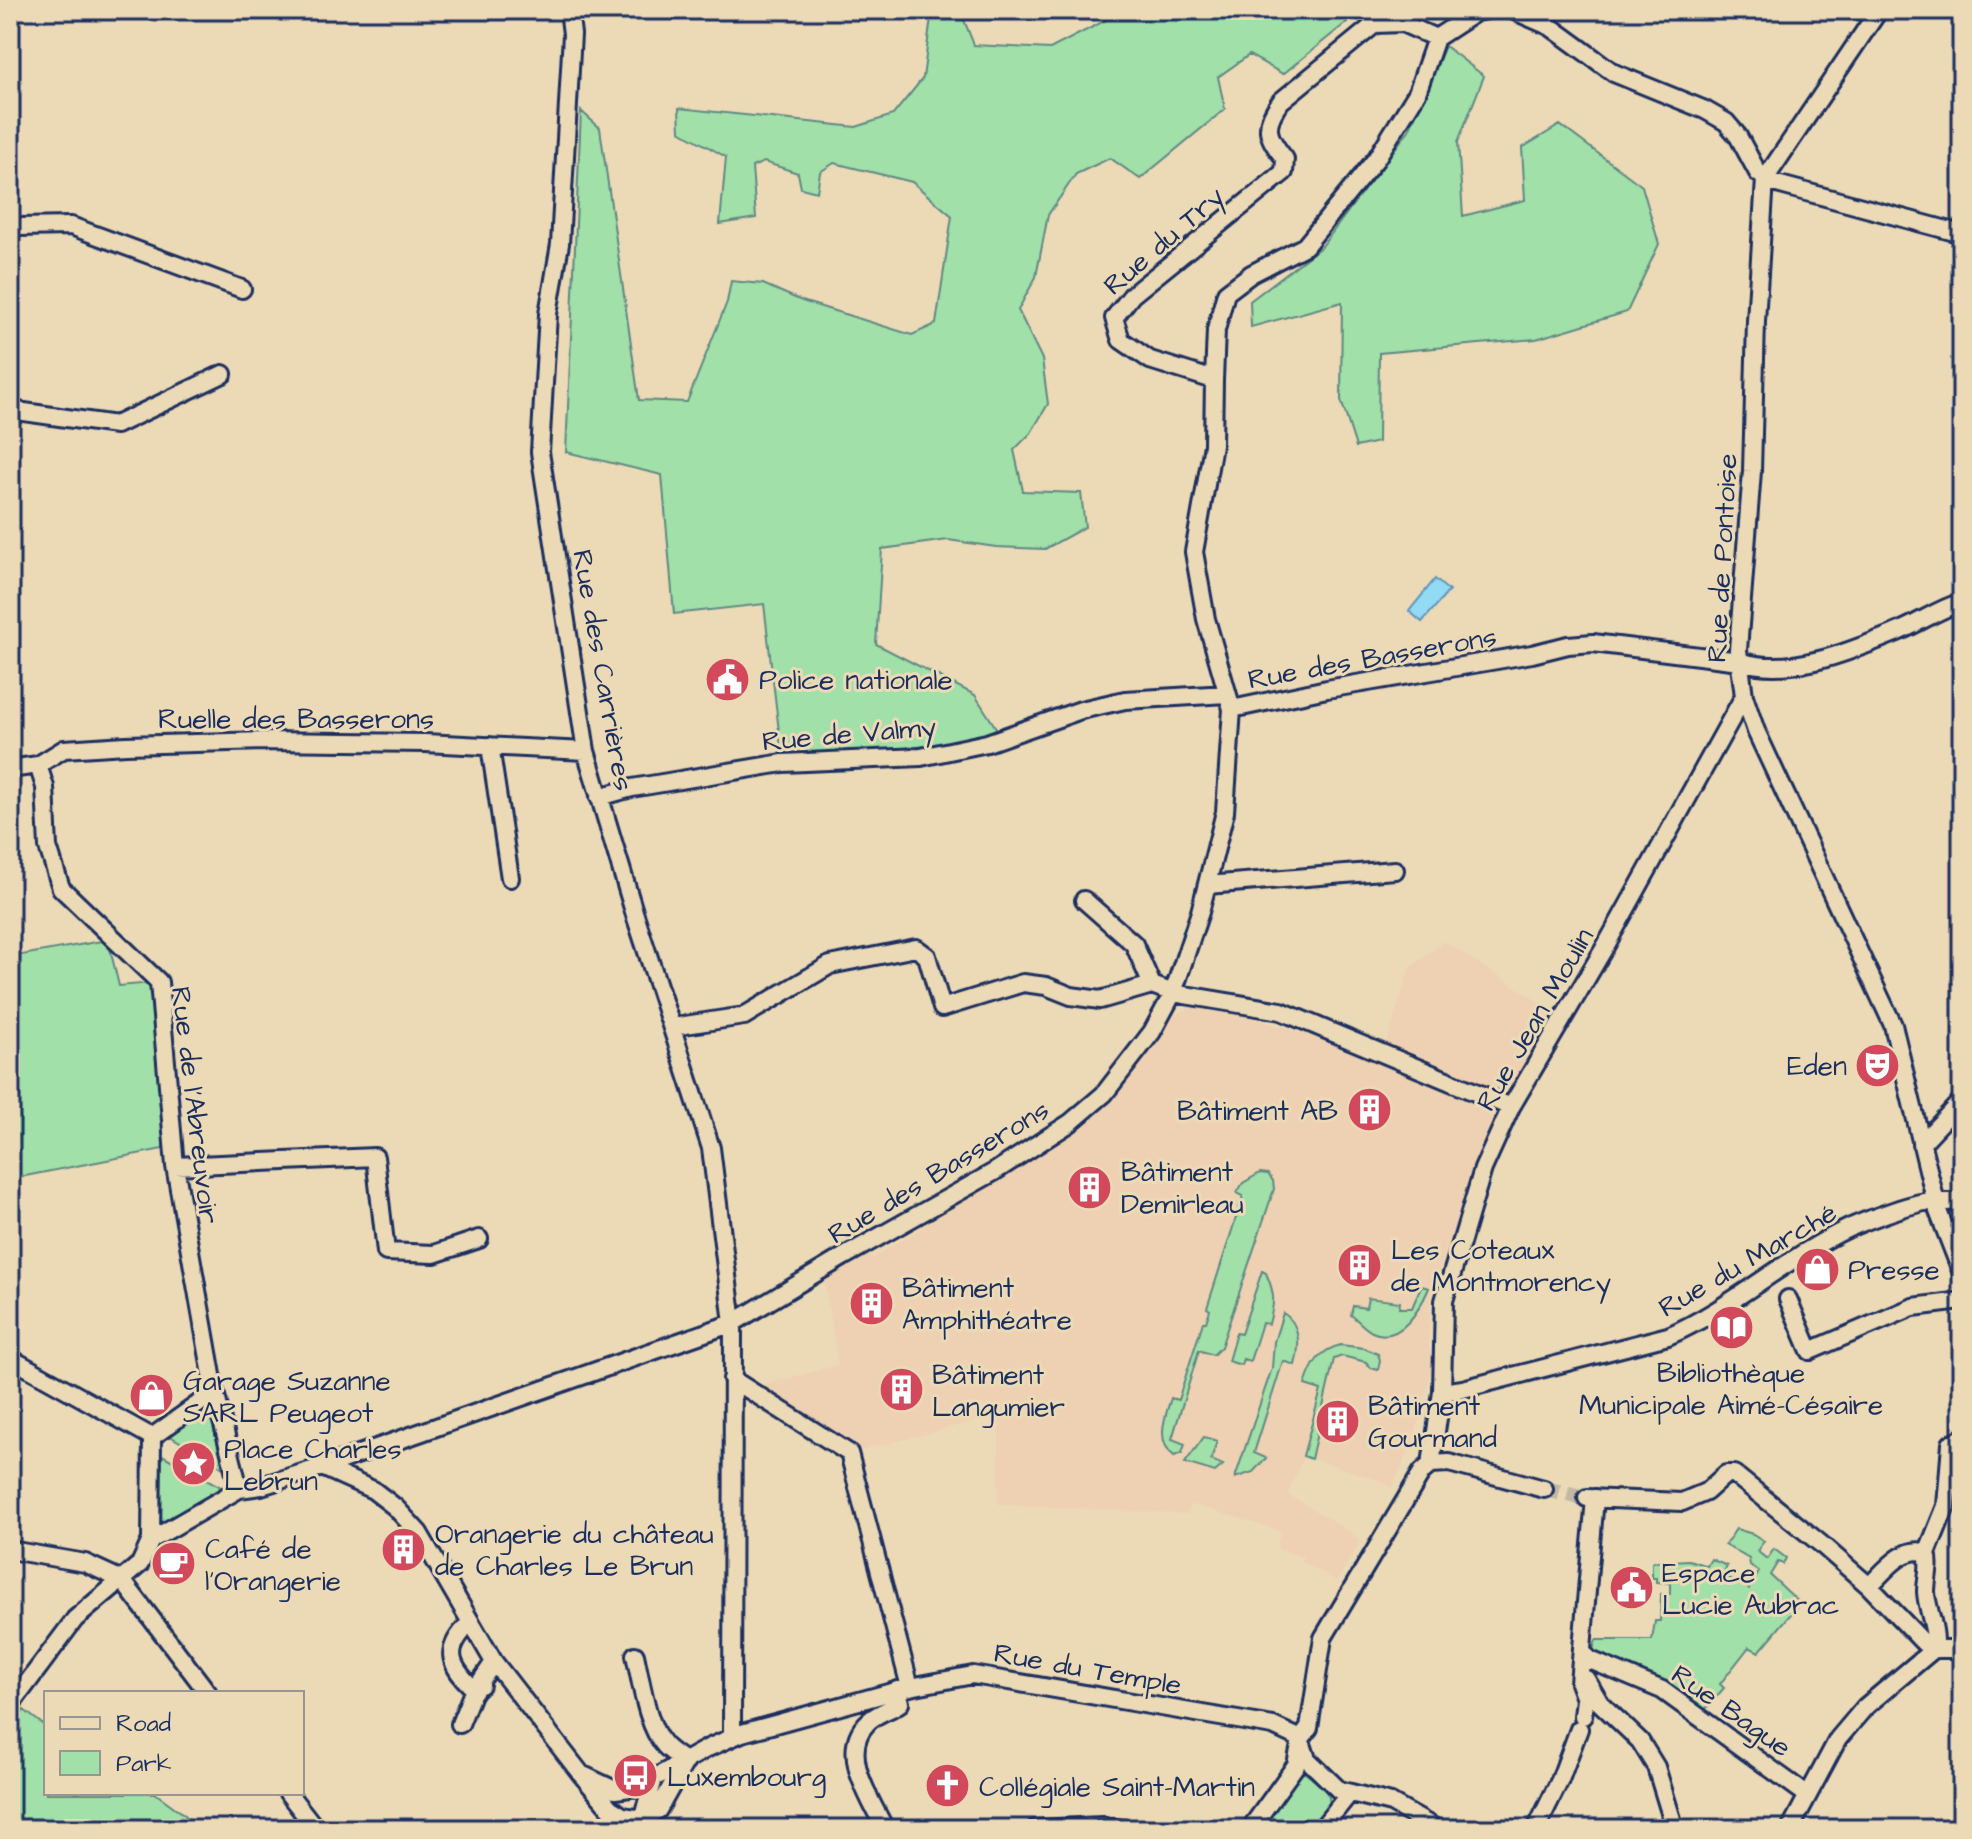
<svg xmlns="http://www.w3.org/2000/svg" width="1972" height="1839" font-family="'Architects Daughter',sans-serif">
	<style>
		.built { fill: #eed1b2 }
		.green { fill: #a1e0a8; stroke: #5e8883; stroke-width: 2 }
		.water { fill: #93daf5; stroke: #6396b9; stroke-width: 2 }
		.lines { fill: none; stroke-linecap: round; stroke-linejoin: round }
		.street-tunnel { stroke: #c2b8a5; stroke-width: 16; stroke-dasharray: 16 8; stroke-linecap: butt }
		.street-casing { stroke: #1b2f5e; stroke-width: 22 }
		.street { stroke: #ecdab7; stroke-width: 16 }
		.labels { text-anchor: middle; stroke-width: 6; stroke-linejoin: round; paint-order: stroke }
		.street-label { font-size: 28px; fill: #1b2f5e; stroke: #ecdab7 }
		.poi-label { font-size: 28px; fill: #1b2f5e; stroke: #ecdab7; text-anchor: start }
	</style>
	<rect width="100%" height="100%" fill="#ecdab7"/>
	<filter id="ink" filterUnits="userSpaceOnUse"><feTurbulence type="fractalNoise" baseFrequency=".0125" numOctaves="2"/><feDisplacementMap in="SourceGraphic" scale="16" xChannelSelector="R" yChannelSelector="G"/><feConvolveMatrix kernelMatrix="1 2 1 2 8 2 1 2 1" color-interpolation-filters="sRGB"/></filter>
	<g filter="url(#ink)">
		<path class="built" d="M 1444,941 L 1549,1008 L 1547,1011 L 1554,1016 L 1513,1098 L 1498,1111 L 1501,1118 L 1472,1177 L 1430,1298 L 1429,1345 L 1432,1371 L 1413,1442 L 1392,1488 L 1375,1479 L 1304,1456 L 1288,1494 L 1351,1532 L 1360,1542 L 1337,1581 L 1301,1562 L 1303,1557 L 1277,1549 L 1280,1534 L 1277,1530 L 1190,1504 L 1188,1514 L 998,1504 L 999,1415 L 859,1451 L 857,1445 L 845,1442 L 758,1386 L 838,1365 L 822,1270 L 862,1247 L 872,1258 L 1061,1141 L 1108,1105 L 1176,1014 L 1195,1005 L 1274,1024 L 1382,1056 L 1409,969 Z"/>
		<path class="green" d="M 932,10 L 962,15 L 974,45 L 1050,49 L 1112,17 L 1116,10 L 1362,10 L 1283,74 L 1249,55 L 1218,77 L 1225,109 L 1140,179 L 1110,158 L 1076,174 L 1048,215 L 1036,277 L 1018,310 L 1042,359 L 1048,404 L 1031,433 L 1014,450 L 1023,491 L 1081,493 L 1085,527 L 1045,549 L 996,547 L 948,540 L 882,549 L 876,644 L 975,695 L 998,731 L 930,746 L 782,757 L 764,604 L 674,614 L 662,475 L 566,452 L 581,111 L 600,128 L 639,400 L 687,402 L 727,302 L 731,281 L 763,284 L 802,301 L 912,335 L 936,324 L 952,216 L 912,182 L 834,163 L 820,172 L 817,192 L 801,188 L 798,173 L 764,162 L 752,167 L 756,218 L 720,224 L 726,157 L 680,131 L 679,108 L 856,127 L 893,115 L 923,78 Z
			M 1445,46 L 1484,76 L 1458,142 L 1463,216 L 1525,200 L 1522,148 L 1560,125 L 1642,186 L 1659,244 L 1627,312 L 1536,339 L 1379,353 L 1378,442 L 1356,447 L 1341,400 L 1342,302 L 1251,327 L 1250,301 L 1322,246 L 1409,130 Z
			M 108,940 L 119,986 L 152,983 L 165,1106 L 163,1149 L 10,1179 L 10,957 Z
			M 1260,1173 L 1268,1174 L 1273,1181 L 1274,1189 L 1221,1347 L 1213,1355 L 1199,1350 L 1172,1439 L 1185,1444 L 1182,1453 L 1174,1456 C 1155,1441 1165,1417 1171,1398 L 1178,1400 L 1203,1322 L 1206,1322 L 1210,1310 L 1207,1308 L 1243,1196 L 1237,1193 L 1243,1183 Z
			M 1262,1271 L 1266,1273 C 1275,1294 1275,1301 1269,1324 L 1262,1323 L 1250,1361 L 1243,1359 L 1241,1365 L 1228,1361 L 1236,1333 L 1241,1334 Z
			M 1421,1286 L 1429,1288 C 1420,1309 1400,1345 1372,1332 C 1364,1328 1358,1320 1351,1315 L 1353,1306 L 1366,1308 L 1368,1298 L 1400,1302 L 1399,1308 L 1412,1308 Z
			M 1283,1313 C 1301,1323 1300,1348 1295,1365 L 1283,1361 L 1254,1453 L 1266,1458 L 1253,1472 L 1235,1478 L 1272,1368 L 1274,1342 Z
			M 1341,1345 L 1364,1348 L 1378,1354 L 1380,1360 L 1378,1370 L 1371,1368 L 1366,1362 L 1342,1356 L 1334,1359 L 1311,1459 L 1303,1456 L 1321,1390 L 1305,1385 C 1312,1364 1319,1350 1341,1345 Z
			M 208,1409 L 225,1469 L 170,1436 Z
			M 1204,1437 L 1217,1441 L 1211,1460 L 1223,1465 L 1215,1472 L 1185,1463 Z
			M 162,1455 L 223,1488 L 161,1523 Z
			M 1736,1529 L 1753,1534 L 1764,1541 L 1757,1551 L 1767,1559 L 1774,1549 L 1786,1558 L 1783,1564 L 1778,1562 L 1770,1575 L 1800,1603 L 1759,1652 L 1749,1647 L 1720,1684 L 1724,1688 L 1703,1712 L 1590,1660 L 1596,1640 L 1652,1640 L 1655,1621 L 1660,1621 L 1661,1594 L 1670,1594 L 1670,1583 L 1656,1582 L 1656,1578 L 1652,1578 L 1652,1562 L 1689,1560 L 1707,1566 L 1711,1559 L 1727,1566 L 1723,1575 L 1749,1589 L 1759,1572 L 1750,1565 L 1749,1559 L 1725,1545 Z
			M 24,1710 L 46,1727 L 46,1793 L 155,1793 L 185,1815 L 198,1829 L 10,1829 L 10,1731 Z
			M 1305,1773 C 1335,1796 1336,1799 1315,1829 L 1257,1829 L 1298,1774 Z"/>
		<path class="water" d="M 1435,579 L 1449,591 L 1422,622 L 1409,611 Z"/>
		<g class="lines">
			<path class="street-tunnel" d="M 1544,1489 L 1587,1498"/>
			<defs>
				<path id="street" d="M 569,10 L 572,34 L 560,244 L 548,314 L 540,452 L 586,751 L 635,915 L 711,1148 L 733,1323 L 732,1737
					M 1512,10 L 1551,27 L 1614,73 L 1705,110 L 1726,122 L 1738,136 L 1758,173 L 1773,183 L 1962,234
					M 1879,10 L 1765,179 L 1756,321 L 1752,471 L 1738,650 L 1744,696 L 1756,731 L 1893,1025 L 1938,1211 L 1962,1273
					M 1436,38 L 1402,23 L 1375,24 L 1281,101 C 1262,126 1267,137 1285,159 L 1284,172 L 1132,295 L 1114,318 L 1121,340 L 1150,360 L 1214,380 L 1216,330 L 1226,293 L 1251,274 L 1305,246 L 1376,159 L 1417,93 L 1436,38 L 1476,12 L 1488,10
					M 10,232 L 18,227 L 71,226 L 242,289
					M 10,410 L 116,425 L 223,374
					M 1232,709 L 1327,689 L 1532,654 L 1568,645 L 1593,643 L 1740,661 C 1789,677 1849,652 1895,633 C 1918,624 1938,609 1962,602
					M 490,746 L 510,878
					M 38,765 L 45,787 L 48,847 L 61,888 L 159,982 L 175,1166 L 215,1392 L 239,1489
					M 10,769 L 38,765 L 64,749 L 126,745 L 265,741 L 425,743 L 586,751
					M 599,797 L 632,788 L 783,763 L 921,757 L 987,743 L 1081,710 L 1125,700 L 1227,694
					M 1207,885 L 1395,870
					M 1084,900 L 1134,944 L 1152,985
					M 672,1027 L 744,1016 L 830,965 L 916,948 L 927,956 L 942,1008 L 1023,983 L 1046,986 L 1071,996 L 1100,1000 L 1152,985 L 1173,993 L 1281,1011 L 1511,1107
					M 1921,1144 L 1962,1100
					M 175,1166 L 375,1157 L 386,1252 L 434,1254 L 479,1239
					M 1788,1299 L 1810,1351 L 1913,1307 L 1962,1301
					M 10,1358 L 152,1437
					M 732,1379 L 849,1453 L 910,1687
					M 1442,1392 L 1463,1389 L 1668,1336 C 1732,1308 1785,1258 1849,1228 C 1867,1220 1907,1205 1925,1202 C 1938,1201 1950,1204 1962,1200
					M 152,1437 L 215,1392
					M 1431,1464 L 1449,1463 L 1544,1489
					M 322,1467 L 373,1490 L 395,1507 L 419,1533 L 494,1662 L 581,1774 L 610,1808 L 623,1816 L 642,1819 L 658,1810 L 685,1762
					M 1587,1498 L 1682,1502 L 1706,1492 L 1726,1474 L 1734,1474 L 1821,1544 L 1869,1586 L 1924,1643 L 1934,1649 L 1962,1649
					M 151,1540 L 152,1437
					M 10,1550 L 85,1563 L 122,1580
					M 1927,1553 L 1946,1506 L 1951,1444 L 1962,1438
					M 122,1580 L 208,1693
					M 1869,1586 C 1884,1572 1904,1544 1927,1553 C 1931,1565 1926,1579 1926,1592 C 1927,1611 1938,1630 1934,1649
					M 470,1623 C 446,1647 446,1662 471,1686 L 481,1685
					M 1582,1652 L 1590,1660 L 1662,1690 L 1807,1795
					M 635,1655 C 641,1681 647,1727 665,1746 C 671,1752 679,1757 686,1762
					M 1586,1679 L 1600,1703 L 1640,1741 L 1656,1767 L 1675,1829
					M 10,1706 L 75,1619 L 140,1564 L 151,1540 L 239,1489 L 261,1486 L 322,1467 L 733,1323 L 843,1257 L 994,1172 L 1070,1123 L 1104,1094 L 1152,1032 L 1173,993 L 1200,912 L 1225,812 L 1232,709 L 1206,619 L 1194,552 L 1213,445 L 1214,380
					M 1583,1716 L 1585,1699 L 1579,1683 L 1595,1498
					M 460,1724 L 472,1694 L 494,1662
					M 1301,1741 L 1307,1759 L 1339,1790 L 1391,1803 L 1437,1829
					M 581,1774 L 615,1790 L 638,1787 L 708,1748 L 742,1733 L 910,1687 L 973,1675 L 1273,1726 L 1301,1739
					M 288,1793 L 316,1829
					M 654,1829 L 642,1819 L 654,1779
					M 885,1829 C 871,1800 838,1752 867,1723 C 876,1713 889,1711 900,1703 L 897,1690
					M 1035,1829 L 1102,1826 L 1122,1829
					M 1250,1829 L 1296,1765 L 1301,1739 L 1309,1728 L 1323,1638 L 1422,1472 L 1431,1464 L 1442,1392 L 1444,1301 L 1483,1169 L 1511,1107 L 1605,947 L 1744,696
					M 1321,1829 L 1349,1794
					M 1536,1829 L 1560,1780 L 1579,1729
					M 1790,1829 L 1838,1739 L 1865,1707 L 1934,1649"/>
			</defs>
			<use href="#street" class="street-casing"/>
			<use href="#street" class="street"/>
		</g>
	</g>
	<defs>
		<symbol id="civic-disc" viewBox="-11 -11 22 22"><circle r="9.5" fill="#d1495b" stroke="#ecdab7"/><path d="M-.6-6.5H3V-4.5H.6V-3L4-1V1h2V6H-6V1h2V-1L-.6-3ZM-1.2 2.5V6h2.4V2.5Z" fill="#fff"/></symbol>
		<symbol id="theatre-disc" viewBox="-11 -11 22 22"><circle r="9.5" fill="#d1495b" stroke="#ecdab7"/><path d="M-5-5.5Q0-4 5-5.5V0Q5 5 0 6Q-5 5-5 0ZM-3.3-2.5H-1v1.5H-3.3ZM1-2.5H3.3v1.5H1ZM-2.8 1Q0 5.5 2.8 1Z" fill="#fff"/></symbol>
		<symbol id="building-disc" viewBox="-11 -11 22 22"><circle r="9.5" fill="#d1495b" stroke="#ecdab7"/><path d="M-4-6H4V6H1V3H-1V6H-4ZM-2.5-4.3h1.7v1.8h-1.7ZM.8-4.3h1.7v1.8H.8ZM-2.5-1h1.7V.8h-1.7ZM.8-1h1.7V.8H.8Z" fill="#fff"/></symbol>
		<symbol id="shop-disc" viewBox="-11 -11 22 22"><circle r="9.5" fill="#d1495b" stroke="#ecdab7"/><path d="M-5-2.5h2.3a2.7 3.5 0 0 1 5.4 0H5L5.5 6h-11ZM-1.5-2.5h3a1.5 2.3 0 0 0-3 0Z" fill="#fff"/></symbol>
		<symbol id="library-disc" viewBox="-11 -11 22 22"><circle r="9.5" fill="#d1495b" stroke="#ecdab7"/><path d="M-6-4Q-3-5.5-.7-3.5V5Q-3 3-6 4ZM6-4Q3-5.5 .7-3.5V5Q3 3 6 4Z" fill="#fff"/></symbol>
		<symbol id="sight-disc" viewBox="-11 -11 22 22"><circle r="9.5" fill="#d1495b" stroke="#ecdab7"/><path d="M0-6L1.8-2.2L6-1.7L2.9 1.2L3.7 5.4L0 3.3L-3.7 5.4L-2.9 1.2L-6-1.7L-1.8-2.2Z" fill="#fff"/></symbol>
		<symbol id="cafe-disc" viewBox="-11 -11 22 22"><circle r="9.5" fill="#d1495b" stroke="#ecdab7"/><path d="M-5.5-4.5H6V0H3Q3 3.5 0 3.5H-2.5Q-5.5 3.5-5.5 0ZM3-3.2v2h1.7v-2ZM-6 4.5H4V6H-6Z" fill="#fff"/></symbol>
		<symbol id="bus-disc" viewBox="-11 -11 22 22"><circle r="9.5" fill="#d1495b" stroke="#ecdab7"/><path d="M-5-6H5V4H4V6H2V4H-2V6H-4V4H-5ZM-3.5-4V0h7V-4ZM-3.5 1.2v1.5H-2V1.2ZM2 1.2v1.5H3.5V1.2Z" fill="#fff"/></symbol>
		<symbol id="church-disc" viewBox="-11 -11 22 22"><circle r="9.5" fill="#d1495b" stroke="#ecdab7"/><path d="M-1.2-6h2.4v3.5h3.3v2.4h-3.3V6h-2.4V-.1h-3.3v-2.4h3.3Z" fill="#fff"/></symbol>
	</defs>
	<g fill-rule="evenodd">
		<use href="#civic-disc" x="702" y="654" width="51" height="51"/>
		<use href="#theatre-disc" x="1852" y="1040" width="51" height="51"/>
		<use href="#building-disc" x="1344" y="1084" width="51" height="51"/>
		<use href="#building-disc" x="1064" y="1162" width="51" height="51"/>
		<use href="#building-disc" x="1334" y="1240" width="51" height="51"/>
		<use href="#shop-disc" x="1792" y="1244" width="51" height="51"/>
		<use href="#building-disc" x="846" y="1278" width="51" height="51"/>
		<use href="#library-disc" x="1706" y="1302" width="51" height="51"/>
		<use href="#building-disc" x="876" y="1364" width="51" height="51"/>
		<use href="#shop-disc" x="126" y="1370" width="51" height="51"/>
		<use href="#building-disc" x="1312" y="1396" width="51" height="51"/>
		<use href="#sight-disc" x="168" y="1438" width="51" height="51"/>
		<use href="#building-disc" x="378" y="1524" width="51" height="51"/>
		<use href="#cafe-disc" x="148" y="1538" width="51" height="51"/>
		<use href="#civic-disc" x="1606" y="1562" width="51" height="51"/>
		<use href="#bus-disc" x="610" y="1750" width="51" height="51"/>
		<use href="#church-disc" x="922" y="1760" width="51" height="51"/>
	</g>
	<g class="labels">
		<g class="street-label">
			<text transform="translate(1163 240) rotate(-41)" y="10">Rue du Try</text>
			<text transform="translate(1721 558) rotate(-87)" y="10">Rue de Pontoise</text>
			<text transform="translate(1372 657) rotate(-10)" y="10">Rue des Basserons</text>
			<text transform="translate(604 670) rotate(80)" y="10">Rue des Carrières</text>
			<text x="296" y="728">Ruelle des Basserons</text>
			<text transform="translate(849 733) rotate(-5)" y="10">Rue de Valmy</text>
			<text transform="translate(1534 1019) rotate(-60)" y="10">Rue Jean Moulin</text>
			<text transform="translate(196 1105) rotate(83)" y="10">Rue de l'Abreuvoir</text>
			<text transform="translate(938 1171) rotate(-31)" y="10">Rue des Basserons</text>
			<text transform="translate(1747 1259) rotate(-30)" y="10">Rue du Marché</text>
			<text transform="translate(1088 1668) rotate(10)" y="10">Rue du Temple</text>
			<text transform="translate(1732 1710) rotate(35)" y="10">Rue Bague</text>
		</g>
		<g class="poi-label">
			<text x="759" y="689">Police nationale</text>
			<text x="1847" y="1075" text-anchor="end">Eden</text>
			<text x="1338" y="1120" text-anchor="end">Bâtiment AB</text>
			<text x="1121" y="1181">Bâtiment<tspan x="1121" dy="32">Demirleau</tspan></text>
			<text x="1391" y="1259">Les Coteaux<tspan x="1391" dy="32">de Montmorency</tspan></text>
			<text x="1848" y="1279">Presse</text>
			<text x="902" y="1297">Bâtiment<tspan x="902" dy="32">Amphithéatre</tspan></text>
			<text x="1731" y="1382" text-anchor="middle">Bibliothèque<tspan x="1731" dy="32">Municipale Aimé-Césaire</tspan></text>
			<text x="932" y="1384">Bâtiment<tspan x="932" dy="32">Langumier</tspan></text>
			<text x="183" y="1390">Garage Suzanne<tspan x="183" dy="32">SARL Peugeot</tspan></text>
			<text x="1368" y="1415">Bâtiment<tspan x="1368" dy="32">Gourmand</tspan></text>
			<text x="224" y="1458">Place Charles<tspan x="224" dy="32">Lebrun</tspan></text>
			<text x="435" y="1543">Orangerie du château<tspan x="435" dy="32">de Charles Le Brun</tspan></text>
			<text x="205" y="1558">Café de<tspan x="205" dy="32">l'Orangerie</tspan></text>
			<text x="1662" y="1582">Espace<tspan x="1662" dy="32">Lucie Aubrac</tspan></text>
			<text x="667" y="1786">Luxembourg</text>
			<text x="979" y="1796">Collégiale Saint-Martin</text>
		</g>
	</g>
	<rect width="1972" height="1839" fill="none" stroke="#ecdab7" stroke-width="40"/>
	<rect x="20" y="20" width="1932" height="1799" fill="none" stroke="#1b2f5e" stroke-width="3" filter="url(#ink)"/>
	<rect x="44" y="1691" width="260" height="104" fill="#ecdab7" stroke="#989693" stroke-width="2"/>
	<rect x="60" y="1717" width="40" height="12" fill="#ecdab7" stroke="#989693" stroke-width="2"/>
	<text x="116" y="1731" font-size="24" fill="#1b2f5e">Road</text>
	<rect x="60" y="1751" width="40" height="24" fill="#a1e0a8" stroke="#989693" stroke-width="2"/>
	<text x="116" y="1771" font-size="24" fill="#1b2f5e">Park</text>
</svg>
